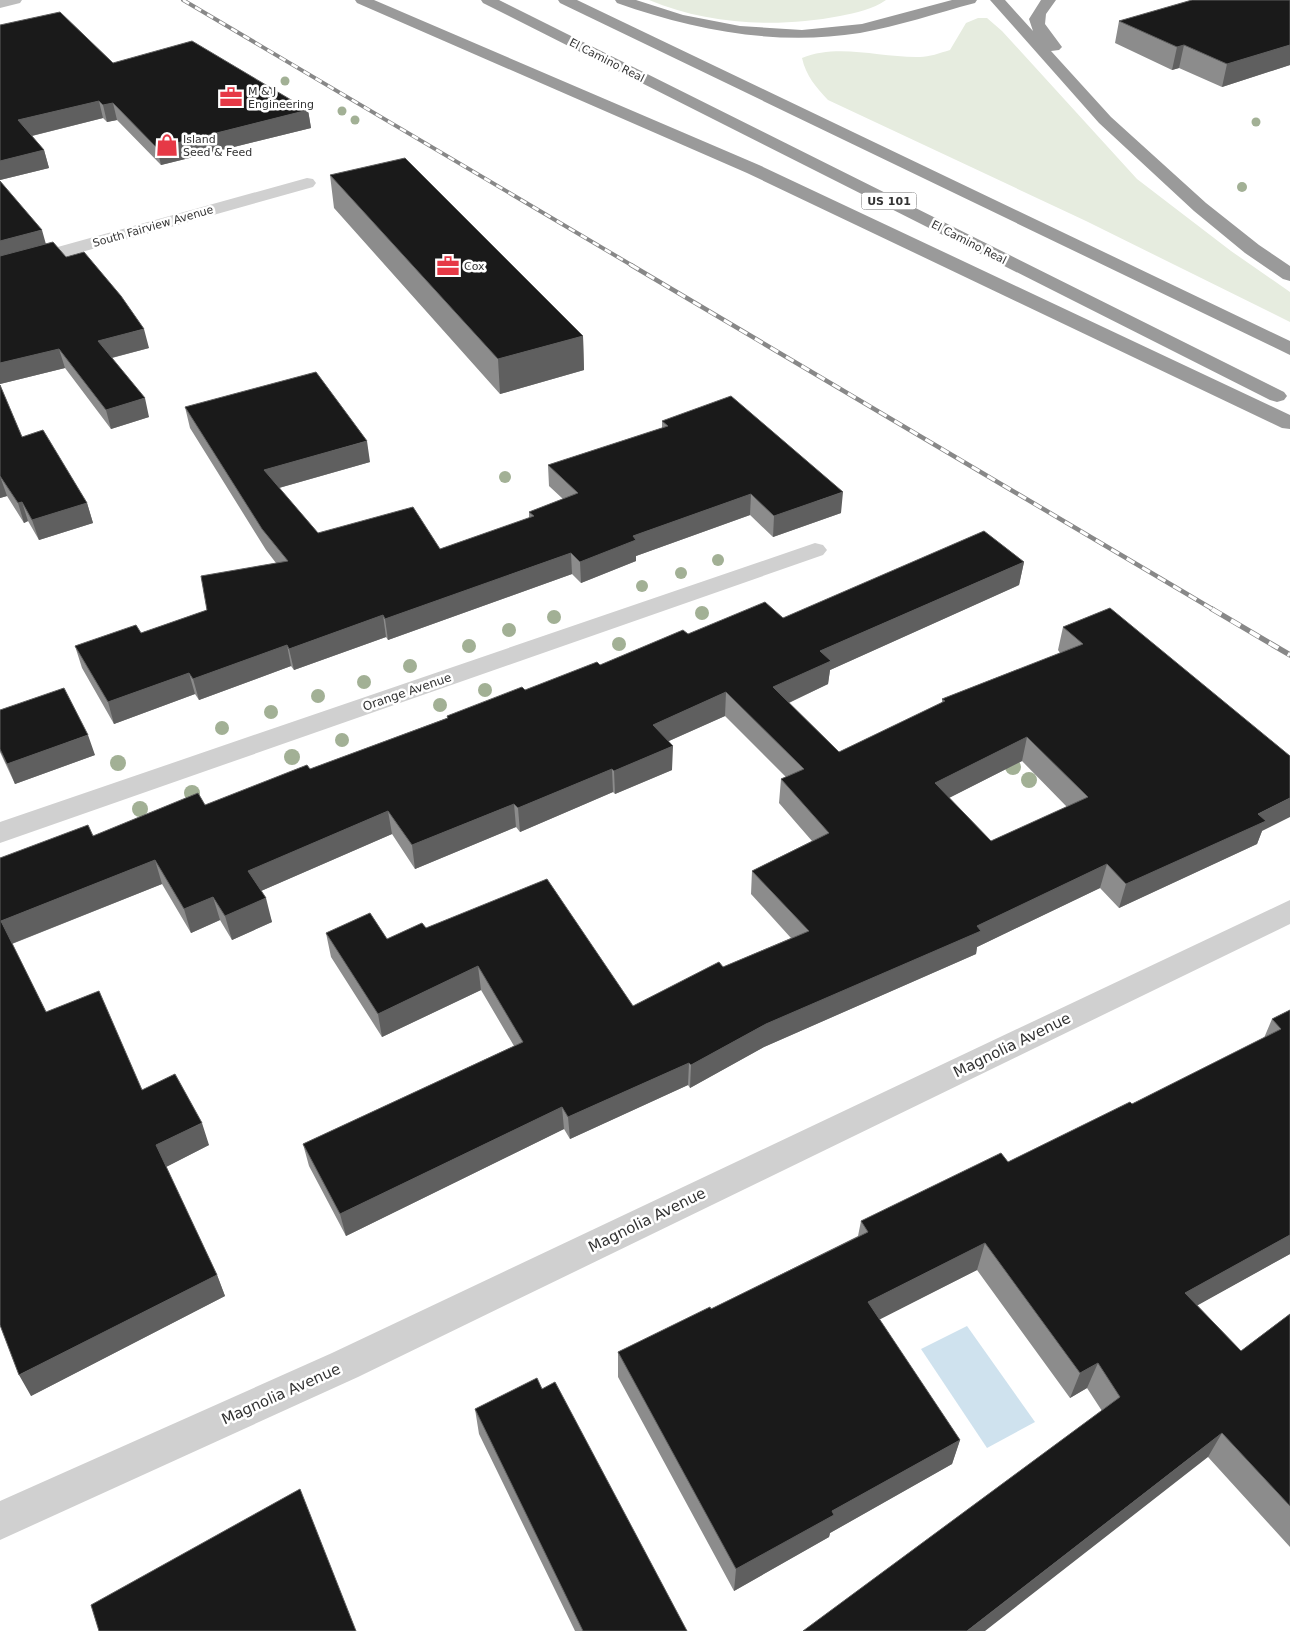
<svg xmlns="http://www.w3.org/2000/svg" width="1290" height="1631" font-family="'DejaVu Sans',sans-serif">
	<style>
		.green { fill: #e6ecdf }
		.water { fill: #cfe2ee }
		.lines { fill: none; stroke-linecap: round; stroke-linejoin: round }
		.minor { fill: #d0d0d0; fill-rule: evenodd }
		.secondary { fill: #bdbdbd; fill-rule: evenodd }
		.motorway { fill: #9a9a9a; fill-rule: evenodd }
		.rail-far2-casing { stroke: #888; stroke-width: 4 }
		.rail-far1-casing { stroke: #888; stroke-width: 4.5 }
		.rail-casing { stroke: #888; stroke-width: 5.5 }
		.rail-far2 { stroke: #fff; stroke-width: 2.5; stroke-dasharray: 7; stroke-linecap: butt }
		.rail-far1 { stroke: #fff; stroke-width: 3; stroke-dasharray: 9; stroke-linecap: butt }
		.rail { stroke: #fff; stroke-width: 4; stroke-dasharray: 11; stroke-linecap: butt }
		.tree { fill: #a2b095 }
		.wall { fill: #8c8c8c; fill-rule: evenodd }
		.shaded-wall { fill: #5f5f5f }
		.building { fill: #1a1a1a; stroke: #5f5f5f; fill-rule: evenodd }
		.labels { text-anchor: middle; stroke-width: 5; stroke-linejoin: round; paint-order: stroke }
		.far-street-label { font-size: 11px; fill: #333; stroke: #fff }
		.far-poi-label { font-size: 11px; fill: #333; stroke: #fff; text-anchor: start }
		.shield { fill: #fff; stroke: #707070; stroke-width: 1 }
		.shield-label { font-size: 11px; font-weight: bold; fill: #333 }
		.street-label { font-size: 12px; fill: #333; stroke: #fff }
		.near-street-label { font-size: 15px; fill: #333; stroke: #fff }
	</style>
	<rect width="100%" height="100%" fill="#fff"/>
	<path class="green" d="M 649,0 L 886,0 C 873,9 856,13 840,16 C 778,28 708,25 649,0 Z
		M 978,18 L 987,18 L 1002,31 L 1137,179 L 1231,251 L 1290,292 L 1290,322 L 1086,221 L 828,100 C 816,87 806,76 802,58 C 839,43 881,58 920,57 C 929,57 940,53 950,50 L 966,23 Z"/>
	<path class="water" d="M 967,1326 L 1035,1422 L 987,1448 L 921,1349 Z"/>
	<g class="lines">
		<path class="minor" d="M 307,178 L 313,179 L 316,183 L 313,187 L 0,275 L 0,263 Z
			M 815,543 L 823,545 L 827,550 L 823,555 L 0,843 L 0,822 Z
			M 1290,900 L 1290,924 L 358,1377 L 0,1540 L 0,1501 L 332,1353 Z"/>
		<path class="secondary" d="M 0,0 L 22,0 L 20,3 L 0,8 Z"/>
		<path class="motorway" d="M 355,0 L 374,0 L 759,165 L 1290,415 L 1290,429 L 1282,428 L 747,173 L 357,3 Z
			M 481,0 L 499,0 L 1284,392 L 1287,396 L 1284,400 L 1277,402 L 1270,400 L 483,3 Z
			M 558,0 L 577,0 L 1290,341 L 1290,355 L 560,3 Z
			M 615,0 L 636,0 L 683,15 L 740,26 L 802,30 L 862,24 L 952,0 L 977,0 L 975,3 C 937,13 899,26 860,33 C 777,46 696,31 617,3 Z
			M 990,0 L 1005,0 L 1033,31 L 1029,19 L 1041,0 L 1056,0 L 1046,14 L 1045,24 L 1062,47 L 1059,50 L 1051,51 L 1111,117 L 1206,203 L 1259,245 L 1290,266 L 1290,281 L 1283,279 L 1245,253 L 1194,211 L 1099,123 Z"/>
		<defs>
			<path id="rail-far2" d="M 183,0 L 633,266"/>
			<path id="rail-far1" d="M 631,265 L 1214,610"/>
			<path id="rail" d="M 1212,609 L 1290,655"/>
		</defs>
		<use href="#rail-far2" class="rail-far2-casing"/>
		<use href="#rail-far1" class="rail-far1-casing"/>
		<use href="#rail" class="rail-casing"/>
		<use href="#rail-far2" class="rail-far2"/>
		<use href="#rail-far1" class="rail-far1"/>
		<use href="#rail" class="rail"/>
	</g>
	<g class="tree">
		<circle cx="285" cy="81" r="4.5"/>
		<circle cx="342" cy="111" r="4.5"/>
		<circle cx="355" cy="120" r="4.5"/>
		<circle cx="1256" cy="122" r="4.5"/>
		<circle cx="1242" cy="187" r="5"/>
		<circle cx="505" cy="477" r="6"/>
		<circle cx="718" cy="560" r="6"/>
		<circle cx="681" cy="573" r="6"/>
		<circle cx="642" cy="586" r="6"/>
		<circle cx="702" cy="613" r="7"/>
		<circle cx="554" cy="617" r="7"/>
		<circle cx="509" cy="630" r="7"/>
		<circle cx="619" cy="644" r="7"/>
		<circle cx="469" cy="646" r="7"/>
		<circle cx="410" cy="666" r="7"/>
		<circle cx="364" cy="682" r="7"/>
		<circle cx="485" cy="690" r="7"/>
		<circle cx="318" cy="696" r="7"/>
		<circle cx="440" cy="705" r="7"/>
		<circle cx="271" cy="712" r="7"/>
		<circle cx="222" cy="728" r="7"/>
		<circle cx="342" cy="740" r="7"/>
		<circle cx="292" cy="757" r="8"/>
		<circle cx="118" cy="763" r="8"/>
		<circle cx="1013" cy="767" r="8"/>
		<circle cx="1029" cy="780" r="8"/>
		<circle cx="192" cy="793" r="8"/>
		<circle cx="140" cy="809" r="8"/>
	</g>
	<path class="wall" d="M 1290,0 L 1290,65 L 1222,87 L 1179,68 L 1172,70 L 1115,43 L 1119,21 Z
		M 0,25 L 113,63 L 308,110 L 311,128 L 161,165 L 117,120 L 107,122 L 103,118 L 32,136 L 44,150 L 49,168 L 0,180 Z
		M 330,175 L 583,336 L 584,370 L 500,394 L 334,208 Z
		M 0,181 L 46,244 L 149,348 L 112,358 L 149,417 L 111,429 L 65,368 L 0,384 Z
		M 0,385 L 22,437 L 87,503 L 93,523 L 39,540 L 28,521 L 24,523 L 7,496 L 0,498 Z
		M 185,407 L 370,462 L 279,488 L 318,533 L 440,549 L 529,518 L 529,512 L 563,499 L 549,486 L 548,465 L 662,428 L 662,421 L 841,513 L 773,537 L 750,515 L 636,556 L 636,561 L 581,583 L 572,574 L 388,640 L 386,637 L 294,670 L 291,666 L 199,700 L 195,694 L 114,724 L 82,668 L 75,646 L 141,633 L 207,610 L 276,563 L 266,550 L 190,428 Z
		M 1024,562 L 1019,585 L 830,670 L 828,684 L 789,703 L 839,752 L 942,703 L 942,699 L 1060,653 L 1058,650 L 1063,627 L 1110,608 L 1262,831 L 1257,844 L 1119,908 L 1100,888 L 977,947 L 976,954 L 764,1047 L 690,1088 L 688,1085 L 570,1139 L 564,1129 L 346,1236 L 309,1166 L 303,1144 L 514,1046 L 481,990 L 382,1037 L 331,957 L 326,933 L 387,939 L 426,928 L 633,1006 L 723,967 L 791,938 L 751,894 L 752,871 L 812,841 L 779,803 L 781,779 L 786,777 L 725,716 L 669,741 L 672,770 L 615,794 L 613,792 L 520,832 L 516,827 L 415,869 L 392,834 L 261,891 L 272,922 L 232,940 L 220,920 L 191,933 L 162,884 L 12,944 L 46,1012 L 209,1145 L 166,1167 L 217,1275 L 225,1296 L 31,1396 L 0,858 L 93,836 L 205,805 L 310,769 L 447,718 L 447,716 L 600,665 L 688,634 L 783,618 ZM 1022,761 L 1067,807 L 991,841 L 949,798 Z
		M 0,710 L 95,755 L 15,784 L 0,752 Z
		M 1290,1010 L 1290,1254 L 1197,1305 L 1241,1351 L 1290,1314 L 1290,1547 L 1208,1457 L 1102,1411 L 1087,1388 L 1070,1398 L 977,1270 L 879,1319 L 960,1440 L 952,1464 L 830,1533 L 829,1537 L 734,1591 L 618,1377 L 618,1352 L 711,1309 L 858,1236 L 861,1221 L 1008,1162 L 1132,1104 L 1264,1038 L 1272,1019 Z
		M 542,1389 L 687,1631 L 575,1631 L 479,1434 L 475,1409 Z"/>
	<path class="shaded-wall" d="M 1184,45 L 1179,68 L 1172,70 L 1177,47 Z
		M 1290,45 L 1290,65 L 1222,87 L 1227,64 Z
		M 99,101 L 103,118 L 23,138 L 18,120 Z
		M 113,103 L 117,120 L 107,122 L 103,105 Z
		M 308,110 L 311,128 L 161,165 L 157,148 Z
		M 44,150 L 49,168 L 0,180 L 0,161 Z
		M 42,230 L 47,248 L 0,261 L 0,241 Z
		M 144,329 L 149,348 L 103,360 L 98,341 Z
		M 583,336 L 584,370 L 500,394 L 498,359 Z
		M 59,349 L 65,368 L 0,384 L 0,363 Z
		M 145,398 L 149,417 L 111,429 L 106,410 Z
		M 367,441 L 370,462 L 268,491 L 264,470 Z
		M 0,476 L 7,496 L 0,498 Z
		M 843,492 L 841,513 L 773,537 L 774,516 Z
		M 751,494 L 750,515 L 636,556 L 636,561 L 581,583 L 580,562 L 633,536 Z
		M 22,502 L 28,521 L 24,523 L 18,503 Z
		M 87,503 L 93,523 L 39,540 L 32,520 Z
		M 571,553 L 572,574 L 388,640 L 385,619 Z
		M 1024,562 L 1019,585 L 830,670 L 828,684 L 771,711 L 773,687 L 820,651 Z
		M 383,615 L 386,637 L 294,670 L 289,649 Z
		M 287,645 L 291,666 L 199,700 L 193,679 Z
		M 189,673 L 195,694 L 114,724 L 108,702 Z
		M 726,692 L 725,716 L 653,748 L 653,725 Z
		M 88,735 L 95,755 L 15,784 L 7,764 Z
		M 1027,737 L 1022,761 L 931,807 L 935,783 Z
		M 673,746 L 672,770 L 615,794 L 614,771 Z
		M 612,769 L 613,792 L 520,832 L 518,808 Z
		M 1290,798 L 1290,817 L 1262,831 L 1257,844 L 1119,908 L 1126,884 L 1258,814 Z
		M 514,804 L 516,827 L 415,869 L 412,845 Z
		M 388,811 L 392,834 L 254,894 L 248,871 Z
		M 155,860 L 162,884 L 11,944 L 1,921 Z
		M 1107,864 L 1100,888 L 977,947 L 976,954 L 764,1047 L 690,1088 L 691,1065 L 766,1024 L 977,926 Z
		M 213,897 L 220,920 L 191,933 L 184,909 Z
		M 266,898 L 272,922 L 232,940 L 225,916 Z
		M 478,966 L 481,990 L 382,1037 L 378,1014 Z
		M 689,1063 L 688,1085 L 570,1139 L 568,1117 Z
		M 562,1107 L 564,1129 L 346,1236 L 340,1214 Z
		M 202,1123 L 209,1145 L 164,1168 L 156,1145 Z
		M 1290,1235 L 1290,1254 L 1173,1319 L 1185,1293 Z
		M 985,1243 L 977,1270 L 863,1328 L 868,1302 Z
		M 217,1275 L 225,1296 L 31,1396 L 19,1375 Z
		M 1098,1363 L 1087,1388 L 1070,1398 L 1080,1373 Z
		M 1222,1433 L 1208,1457 L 985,1631 L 967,1631 Z
		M 960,1440 L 952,1464 L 830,1533 L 829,1537 L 734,1591 L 736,1569 L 832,1511 Z"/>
	<path class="building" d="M 1192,0 L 1290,0 L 1290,45 L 1227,64 L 1184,45 L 1177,47 L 1119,21 Z
		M 60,12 L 113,63 L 192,41 L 308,110 L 157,148 L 113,103 L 103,105 L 99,101 L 18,120 L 44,150 L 0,161 L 0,25 Z
		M 405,158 L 583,336 L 498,359 L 330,175 Z
		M 0,181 L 42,230 L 0,241 Z
		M 53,242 L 66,257 L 84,252 L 121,296 L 144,329 L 98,341 L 145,398 L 106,410 L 59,349 L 0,363 L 0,256 Z
		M 316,372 L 367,441 L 264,470 L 318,533 L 413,507 L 440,549 L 534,516 L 529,512 L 578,493 L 548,465 L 668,426 L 662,421 L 731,396 L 843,492 L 774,516 L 751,494 L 633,536 L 636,540 L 580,562 L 571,553 L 385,619 L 383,615 L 289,649 L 287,645 L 193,679 L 189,673 L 108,702 L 75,646 L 136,625 L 141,633 L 207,610 L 201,576 L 288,561 L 262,529 L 185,407 Z
		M 0,385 L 22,437 L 43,430 L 87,503 L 32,520 L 22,502 L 18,503 L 0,476 Z
		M 984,531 L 1024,562 L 820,651 L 831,661 L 773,687 L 839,752 L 945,701 L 942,699 L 1083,644 L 1063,627 L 1110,608 L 1290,756 L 1290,798 L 1258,814 L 1266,821 L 1126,884 L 1107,864 L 977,926 L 981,931 L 766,1024 L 691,1065 L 689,1063 L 568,1117 L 562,1107 L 340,1214 L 303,1144 L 523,1042 L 478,966 L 378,1014 L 326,933 L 370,913 L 387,939 L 422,923 L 426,928 L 547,879 L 633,1006 L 719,962 L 723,967 L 809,931 L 752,871 L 829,833 L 781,779 L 804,769 L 726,692 L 653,725 L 673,746 L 614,771 L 612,769 L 518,808 L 514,804 L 412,845 L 388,811 L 248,871 L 266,898 L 225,916 L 213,897 L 184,909 L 155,860 L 1,921 L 46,1012 L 99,991 L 142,1090 L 175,1074 L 202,1123 L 156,1145 L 217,1275 L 19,1375 L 0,1325 L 0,858 L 88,825 L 93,836 L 198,793 L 205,805 L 307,765 L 310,769 L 448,718 L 447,716 L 522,687 L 525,690 L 597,662 L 600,665 L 683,630 L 688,634 L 765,602 L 783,618 ZM 1027,737 L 1088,797 L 991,841 L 935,783 Z
		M 64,688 L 88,735 L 7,764 L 0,749 L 0,710 Z
		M 1290,1010 L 1290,1235 L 1185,1293 L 1241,1351 L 1290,1314 L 1290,1506 L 1222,1433 L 967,1631 L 803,1631 L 1120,1397 L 1098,1363 L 1080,1373 L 985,1243 L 868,1302 L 960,1440 L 832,1511 L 834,1515 L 736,1569 L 618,1352 L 710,1307 L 711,1309 L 868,1232 L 861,1221 L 1001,1153 L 1008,1162 L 1130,1102 L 1132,1104 L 1281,1029 L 1272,1019 Z
		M 537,1378 L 542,1389 L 555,1382 L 687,1631 L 583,1631 L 475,1409 Z
		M 300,1489 L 356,1631 L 99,1631 L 91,1605 Z"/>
	<defs>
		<symbol id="office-bare" viewBox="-9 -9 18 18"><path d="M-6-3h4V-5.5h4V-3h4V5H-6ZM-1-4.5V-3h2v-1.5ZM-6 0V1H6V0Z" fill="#e63946" stroke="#fff" stroke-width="2.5" paint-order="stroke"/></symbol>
		<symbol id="shop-bare" viewBox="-9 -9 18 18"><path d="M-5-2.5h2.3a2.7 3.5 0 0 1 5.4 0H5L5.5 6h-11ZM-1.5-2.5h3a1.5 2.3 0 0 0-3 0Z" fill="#e63946" stroke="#fff" stroke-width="2.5" paint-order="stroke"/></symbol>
	</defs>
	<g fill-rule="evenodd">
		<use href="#office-bare" x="215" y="81" width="32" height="32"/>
		<use href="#shop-bare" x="151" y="129" width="32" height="32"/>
		<use href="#office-bare" x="432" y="250" width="32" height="32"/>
	</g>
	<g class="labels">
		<g class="far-street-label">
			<text transform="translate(607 60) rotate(27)" y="4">El Camino Real</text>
			<text transform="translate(153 226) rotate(-16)" y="4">South Fairview Avenue</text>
			<text transform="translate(969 242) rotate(27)" y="4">El Camino Real</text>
		</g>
		<g class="far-poi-label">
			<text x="248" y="95">M &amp; J<tspan x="248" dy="13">Engineering</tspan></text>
			<text x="183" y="143">Island<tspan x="183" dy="13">Seed &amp; Feed</tspan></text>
			<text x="464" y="270">Cox</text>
		</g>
		<rect class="shield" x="861.5" y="192.5" width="55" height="17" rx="4"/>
		<g class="shield-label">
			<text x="889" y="205">US 101</text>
		</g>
		<g class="street-label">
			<text transform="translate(407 692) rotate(-19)" y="4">Orange Avenue</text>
		</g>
		<g class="near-street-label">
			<text transform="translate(1012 1045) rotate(-26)" y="5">Magnolia Avenue</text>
			<text transform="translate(647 1220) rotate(-26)" y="5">Magnolia Avenue</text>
			<text transform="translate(281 1394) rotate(-24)" y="5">Magnolia Avenue</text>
		</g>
	</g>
</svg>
